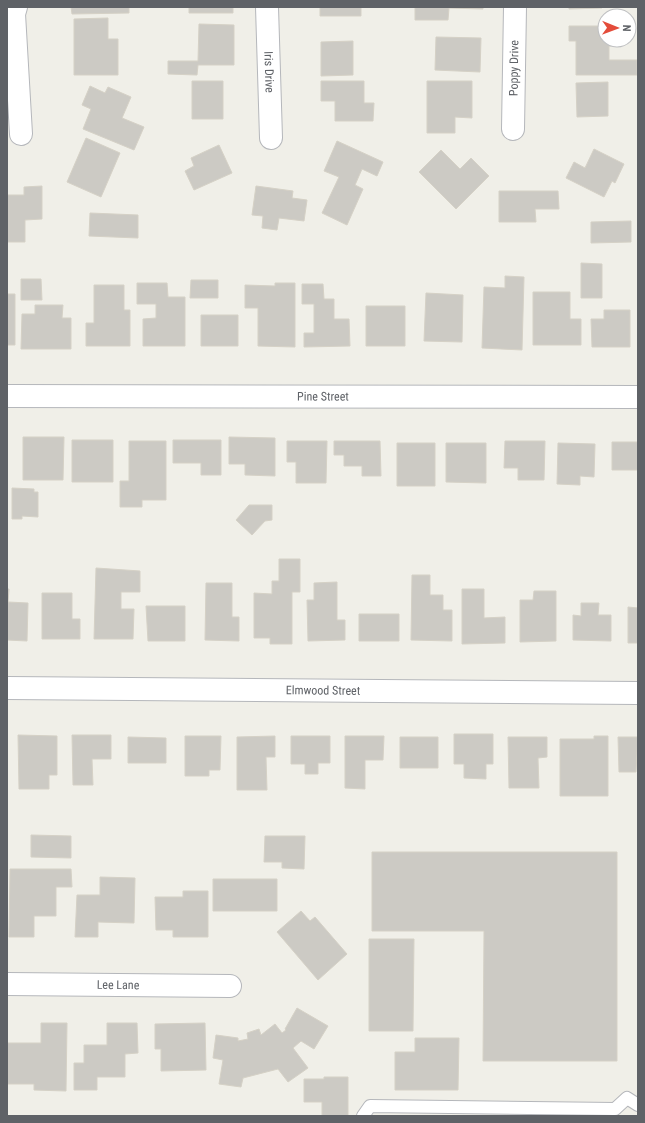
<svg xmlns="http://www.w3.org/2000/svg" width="645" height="1123" font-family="'Roboto Condensed',sans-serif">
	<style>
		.building { fill: #cccac4; stroke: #d5d1c6 }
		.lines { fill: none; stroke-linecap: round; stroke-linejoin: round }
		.lane-casing { stroke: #b5b7bb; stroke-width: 14 }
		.street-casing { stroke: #b5b7bb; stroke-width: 24 }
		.lane { stroke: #fff; stroke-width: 12 }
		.street { stroke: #fff; stroke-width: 22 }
		.labels { text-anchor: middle; stroke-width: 3.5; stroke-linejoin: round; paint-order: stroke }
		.street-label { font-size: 12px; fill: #5f6267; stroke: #fff }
	</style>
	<rect width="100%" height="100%" fill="#f0efe8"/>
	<path class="building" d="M 71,7 L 129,7 L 129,13 L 72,14 Z
		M 189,7 L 233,7 L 233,13 L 189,13 Z
		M 320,7 L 361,7 L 361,16 L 320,16 Z
		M 415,7 L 483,7 L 483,9 L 449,8 L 448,20 L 415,20 Z
		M 569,7 L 602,7 L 602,8 L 569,9 Z
		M 108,18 L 108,39 L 118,39 L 118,75 L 74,75 L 74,19 Z
		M 199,24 L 234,25 L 234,65 L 198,65 L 197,75 L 168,74 L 168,61 L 198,61 Z
		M 569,26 L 605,26 L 605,40 L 620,40 L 620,46 L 609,46 L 609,60 L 637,60 L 637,75 L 576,75 L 576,41 L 569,41 Z
		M 436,37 L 481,38 L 480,72 L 435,70 Z
		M 353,41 L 353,75 L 321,76 L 321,42 Z
		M 192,81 L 223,81 L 223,119 L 192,119 Z
		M 321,81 L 364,81 L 364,103 L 374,103 L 373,121 L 335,121 L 335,101 L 321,101 Z
		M 427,81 L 472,81 L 472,118 L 455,117 L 455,133 L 427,133 Z
		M 608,82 L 608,116 L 577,117 L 576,83 Z
		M 90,86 L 105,93 L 108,87 L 131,97 L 122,118 L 144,127 L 134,150 L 83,129 L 91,109 L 82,105 Z
		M 86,138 L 120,153 L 101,197 L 67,182 Z
		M 337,141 L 383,162 L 377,176 L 362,169 L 355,185 L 363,189 L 347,225 L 322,213 L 339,177 L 324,171 Z
		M 219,145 L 232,173 L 194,190 L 185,171 L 194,166 L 191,158 Z
		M 594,149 L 624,164 L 615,183 L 612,181 L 604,197 L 566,178 L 574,162 L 585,168 Z
		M 441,150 L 460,169 L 471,158 L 489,176 L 456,209 L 419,172 Z
		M 42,186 L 42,219 L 25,220 L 25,242 L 7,242 L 7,195 L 24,195 L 24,187 Z
		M 256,186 L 293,191 L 292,198 L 307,200 L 304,221 L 279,218 L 277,230 L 262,228 L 263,216 L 252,215 Z
		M 499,191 L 558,191 L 559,209 L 535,209 L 536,222 L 499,222 Z
		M 90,213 L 138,215 L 138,238 L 89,236 Z
		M 631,221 L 631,242 L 591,243 L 591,222 Z
		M 581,263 L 602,264 L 602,298 L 581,298 Z
		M 505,276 L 524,277 L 522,350 L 482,348 L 484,287 L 505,288 Z
		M 21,279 L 41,279 L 42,300 L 21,300 Z
		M 191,280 L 218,280 L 218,298 L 190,298 Z
		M 137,283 L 167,283 L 168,297 L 185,297 L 185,346 L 143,346 L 143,319 L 156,318 L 156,304 L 137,304 Z
		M 275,283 L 295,283 L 295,347 L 258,346 L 258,308 L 245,308 L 245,285 L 275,286 Z
		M 302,284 L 323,284 L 324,299 L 334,299 L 334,319 L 349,319 L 350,346 L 304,347 L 304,333 L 314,333 L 314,304 L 302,304 Z
		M 94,285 L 124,285 L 124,310 L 130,310 L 130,346 L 86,346 L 86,323 L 94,323 Z
		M 533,292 L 570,292 L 570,319 L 581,319 L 581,345 L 533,345 Z
		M 426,293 L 463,295 L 462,342 L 424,341 Z
		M 7,294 L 15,294 L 15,345 L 7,345 Z
		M 35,305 L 63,305 L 62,318 L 71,318 L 71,349 L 21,349 L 22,314 L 35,314 Z
		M 366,306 L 405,306 L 405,346 L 366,346 Z
		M 604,310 L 630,310 L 630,347 L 592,347 L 591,319 L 604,319 Z
		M 201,315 L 238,315 L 238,346 L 201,346 Z
		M 23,437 L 64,437 L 63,480 L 23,480 Z
		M 229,437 L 275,438 L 275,476 L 245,475 L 245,464 L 229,464 Z
		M 72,440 L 113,440 L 113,482 L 72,482 Z
		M 173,440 L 221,440 L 221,475 L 201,475 L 201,463 L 173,463 Z
		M 129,441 L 166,441 L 166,500 L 142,500 L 142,507 L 120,507 L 120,481 L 129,481 Z
		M 287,441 L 327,441 L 326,483 L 296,483 L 296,462 L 287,462 Z
		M 334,441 L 380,441 L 381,476 L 362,476 L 362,466 L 344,466 L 344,455 L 334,455 Z
		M 505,441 L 545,441 L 544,480 L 518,480 L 518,468 L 504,468 Z
		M 612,442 L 638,442 L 638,470 L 612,470 Z
		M 397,443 L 435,443 L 435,486 L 397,486 Z
		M 446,443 L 486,443 L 486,483 L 446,482 Z
		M 558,443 L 595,444 L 594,477 L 580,476 L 580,485 L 557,484 Z
		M 12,488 L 34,489 L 34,492 L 38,492 L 38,517 L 22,516 L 22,519 L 12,519 Z
		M 249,505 L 272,505 L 272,520 L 265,521 L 252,535 L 236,520 Z
		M 279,559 L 300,559 L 300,592 L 292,592 L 292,644 L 270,644 L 270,638 L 254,638 L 254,593 L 272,594 L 272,581 L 279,581 Z
		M 96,568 L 140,571 L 140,592 L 121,592 L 121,609 L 134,609 L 133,639 L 94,639 Z
		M 412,575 L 430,575 L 430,595 L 443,595 L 443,610 L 452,610 L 452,641 L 411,640 Z
		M 337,582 L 337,620 L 345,620 L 345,640 L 308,641 L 307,600 L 314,600 L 314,583 Z
		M 206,583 L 232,583 L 232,617 L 239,617 L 239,641 L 205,640 Z
		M 7,589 L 9,589 L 8,602 L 28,603 L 27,641 L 7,640 Z
		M 462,589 L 484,589 L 484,618 L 505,617 L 505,643 L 462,644 Z
		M 534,591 L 556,591 L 556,641 L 520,642 L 520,600 L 533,600 Z
		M 42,593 L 72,593 L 72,619 L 80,619 L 80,639 L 42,639 Z
		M 581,603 L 599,603 L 598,615 L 611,615 L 611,641 L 573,640 L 573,615 L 581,616 Z
		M 146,606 L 185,606 L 185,641 L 148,641 Z
		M 628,607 L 638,608 L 638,643 L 628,643 Z
		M 359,614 L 399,614 L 399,641 L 359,641 Z
		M 454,734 L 493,734 L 493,764 L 486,764 L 486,779 L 464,778 L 464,764 L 454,764 Z
		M 18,735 L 57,736 L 57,775 L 49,775 L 49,789 L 19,789 Z
		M 72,735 L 111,735 L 111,759 L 92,759 L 93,785 L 73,785 Z
		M 185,736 L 221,736 L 220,770 L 209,770 L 209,776 L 185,776 Z
		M 275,736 L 275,757 L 266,757 L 267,790 L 237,790 L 237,737 Z
		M 291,736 L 330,736 L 330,763 L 318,763 L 318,774 L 305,774 L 305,764 L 291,764 Z
		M 345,736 L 384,736 L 383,760 L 365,760 L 365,789 L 345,788 Z
		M 594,736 L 608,736 L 608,796 L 560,796 L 560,739 L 594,739 Z
		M 128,737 L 166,738 L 166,763 L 128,763 Z
		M 400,737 L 438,737 L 438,768 L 400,768 Z
		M 508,737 L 547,737 L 547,757 L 538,758 L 539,788 L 509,788 Z
		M 618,737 L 638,737 L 636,772 L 619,772 Z
		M 31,835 L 71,836 L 71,858 L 31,857 Z
		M 265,836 L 305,836 L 304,869 L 282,868 L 282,862 L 264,862 Z
		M 372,852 L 617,852 L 617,1061 L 483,1061 L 484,931 L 372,931 Z
		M 10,869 L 71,869 L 72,887 L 56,887 L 56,916 L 34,916 L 34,937 L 9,937 Z
		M 100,877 L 135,878 L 134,923 L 98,922 L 98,937 L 75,937 L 77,895 L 100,895 Z
		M 213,879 L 277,879 L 277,911 L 213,911 Z
		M 183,891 L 208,891 L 208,937 L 173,937 L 173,930 L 156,930 L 155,897 L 183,897 Z
		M 301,911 L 310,921 L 315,917 L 347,954 L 318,980 L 277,932 Z
		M 369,939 L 414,939 L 413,1031 L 369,1031 Z
		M 297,1008 L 328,1026 L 314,1049 L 301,1041 L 293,1048 L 308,1068 L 288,1082 L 278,1069 L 243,1078 L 241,1087 L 219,1084 L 223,1060 L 213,1058 L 216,1035 L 238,1038 L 238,1041 L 248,1039 L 247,1033 L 259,1029 L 261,1035 L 275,1024 L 282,1033 L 286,1030 L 285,1029 Z
		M 41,1023 L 67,1023 L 66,1091 L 34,1090 L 34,1084 L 7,1084 L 7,1043 L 41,1043 Z
		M 107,1023 L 137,1023 L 138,1053 L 125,1054 L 125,1077 L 97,1077 L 97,1090 L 74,1090 L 74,1063 L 84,1063 L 84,1045 L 107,1045 Z
		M 205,1023 L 206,1070 L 161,1071 L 161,1049 L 155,1049 L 155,1024 Z
		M 415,1038 L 459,1038 L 458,1090 L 395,1090 L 395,1052 L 415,1052 Z
		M 324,1077 L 348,1077 L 348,1116 L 322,1116 L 322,1102 L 304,1102 L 304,1079 L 324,1079 Z"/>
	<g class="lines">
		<defs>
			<path id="lane" d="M 363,1116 L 370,1106 L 615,1109 L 627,1098 L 638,1105"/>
			<g id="street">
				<path d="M 16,7 L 14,14 L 21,134"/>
				<path id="s1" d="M 267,7 L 271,138"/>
				<path id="s2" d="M 513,129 L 515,7"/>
				<path id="s3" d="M 7,396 L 638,397"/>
				<path id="s4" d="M 7,688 L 638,693"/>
				<path id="s5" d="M 7,984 L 230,986"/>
			</g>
		</defs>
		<use href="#lane" class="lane-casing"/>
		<use href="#street" class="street-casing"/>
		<use href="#lane" class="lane"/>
		<use href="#street" class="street"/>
	</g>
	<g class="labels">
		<g class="street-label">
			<text dy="4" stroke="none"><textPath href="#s2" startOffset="61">Poppy Drive</textPath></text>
			<text dy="4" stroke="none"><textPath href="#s1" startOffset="65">Iris Drive</textPath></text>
			<text dy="4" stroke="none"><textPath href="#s3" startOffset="316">Pine Street</textPath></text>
			<text dy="4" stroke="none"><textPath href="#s4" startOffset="316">Elmwood Street</textPath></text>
			<text dy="4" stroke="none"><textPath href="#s5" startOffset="111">Lee Lane</textPath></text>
		</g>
	</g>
	<rect width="645" height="1123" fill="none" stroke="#5f6267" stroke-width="16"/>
	<g transform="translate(617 28) rotate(91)"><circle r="19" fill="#ffffff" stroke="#bfc0c2"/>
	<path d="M0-3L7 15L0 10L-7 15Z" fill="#e44c3a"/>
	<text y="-6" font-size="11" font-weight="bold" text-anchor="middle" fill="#5f6267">N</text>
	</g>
</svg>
